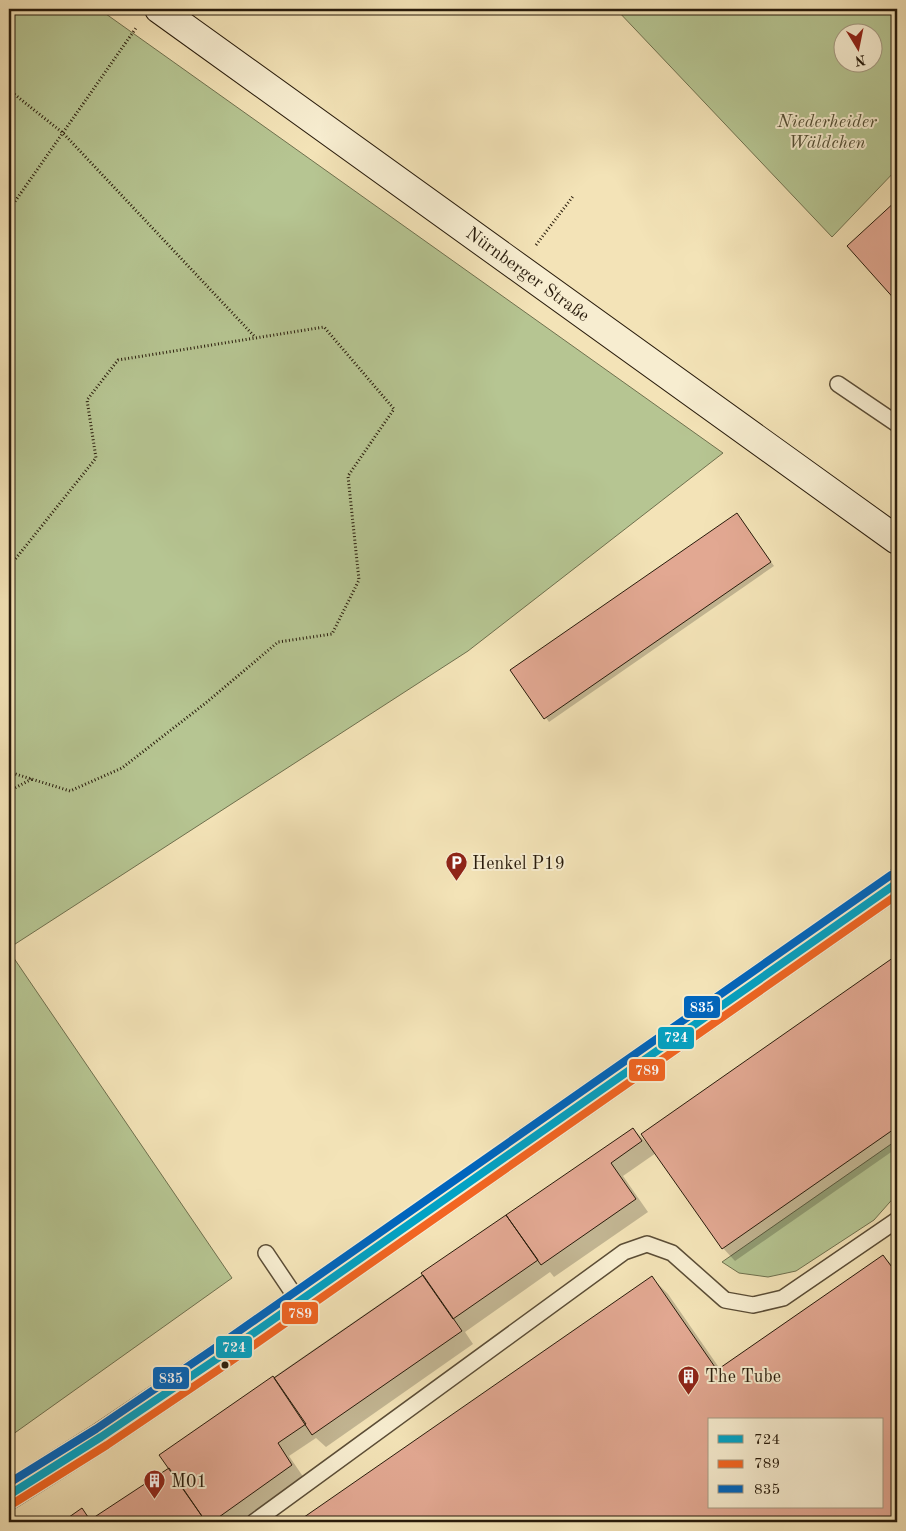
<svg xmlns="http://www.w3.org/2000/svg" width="906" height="1531" font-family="'Old Standard TT',serif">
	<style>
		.green { fill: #b6c592; stroke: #6f704e; fill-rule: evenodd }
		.shadow { fill: #0003; fill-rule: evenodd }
		.building { fill: #e2a892; stroke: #281b0b; fill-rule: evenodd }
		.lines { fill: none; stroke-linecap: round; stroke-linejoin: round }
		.lane-casing { stroke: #5b4d36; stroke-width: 18 }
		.secondary-casing { stroke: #281b0b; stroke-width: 30 }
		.path { stroke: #281b0b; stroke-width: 3; stroke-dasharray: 1 2.5; stroke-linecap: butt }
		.lane { stroke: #f7edd0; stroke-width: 15 }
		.secondary { stroke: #f7edd0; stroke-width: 28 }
		.bus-1-casing { stroke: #f7edd0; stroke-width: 11 }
		.bus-2-casing { stroke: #f7edd0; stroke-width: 11 }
		.bus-3-casing { stroke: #f7edd0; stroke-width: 11 }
		.bus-1 { stroke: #02a2c4; stroke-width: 8 }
		.bus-2 { stroke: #f26522; stroke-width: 8 }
		.bus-3 { stroke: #0065bd; stroke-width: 8 }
		.bus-dot { fill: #281b0b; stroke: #f7edd0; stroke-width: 2 }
		.labels { text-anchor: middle; stroke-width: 4; stroke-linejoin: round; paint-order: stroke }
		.park-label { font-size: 18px; font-style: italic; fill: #534e34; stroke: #f7edd0 }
		.street-label { font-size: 18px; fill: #281b0b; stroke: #f7edd0 }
		.poi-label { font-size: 18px; fill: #281b0b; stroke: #f7edd0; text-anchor: start }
		.line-badge { stroke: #f7edd0; stroke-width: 2 }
		.badge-label { font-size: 14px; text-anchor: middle; font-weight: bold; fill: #fff }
	</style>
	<rect width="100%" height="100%" fill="#f3e3b7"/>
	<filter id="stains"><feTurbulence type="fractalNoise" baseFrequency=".004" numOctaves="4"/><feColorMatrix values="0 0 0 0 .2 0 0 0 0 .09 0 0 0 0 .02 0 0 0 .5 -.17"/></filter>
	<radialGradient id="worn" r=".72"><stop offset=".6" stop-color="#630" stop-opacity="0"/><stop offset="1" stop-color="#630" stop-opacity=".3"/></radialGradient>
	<path class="green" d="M 9,9 L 99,9 L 723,453 L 468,651 L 9,948 Z
		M 616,9 L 897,9 L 897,169 L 832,237 ZM 844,32 L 874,32 L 874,62 L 844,62 Z
		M 9,951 L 232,1278 L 9,1437 Z
		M 897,1140 L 897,1194 L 874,1220 L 796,1271 L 768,1277 L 739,1273 L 722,1262 Z"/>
	<path class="shadow" d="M 897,202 L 897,300 L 849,246 Z
		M 741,519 L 774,566 L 549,722 L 512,670 Z
		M 897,957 L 897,1148 L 735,1261 L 723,1248 L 656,1153 L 623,1176 L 648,1212 L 554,1277 L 550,1272 L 465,1332 L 473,1344 L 326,1447 L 316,1438 L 289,1456 L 304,1478 L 242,1522 L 64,1522 L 82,1510 L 92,1520 L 170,1468 L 161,1455 L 633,1129 L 649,1145 L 643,1134 Z
		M 883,1256 L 897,1270 L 897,1522 L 299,1522 L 652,1278 L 668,1294 L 720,1369 ZM 710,1420 L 882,1420 L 882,1507 L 710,1507 Z"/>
	<path class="building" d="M 897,200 L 897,302 L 847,246 Z
		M 737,513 L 771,562 L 544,719 L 510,670 Z
		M 897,955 L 897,1127 L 722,1249 L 641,1134 Z
		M 633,1128 L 642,1141 L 611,1163 L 636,1199 L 541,1265 L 506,1215 Z
		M 506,1215 L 538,1260 L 453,1319 L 421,1273 Z
		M 883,1255 L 897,1274 L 897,1522 L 297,1522 L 652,1276 L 717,1370 ZM 710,1420 L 882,1420 L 882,1507 L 710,1507 Z
		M 423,1275 L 462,1331 L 312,1435 L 274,1378 Z
		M 273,1376 L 306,1424 L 278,1443 L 292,1465 L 212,1522 L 206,1522 L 159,1455 Z
		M 169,1468 L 206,1522 L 62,1522 L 82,1508 L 90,1520 Z"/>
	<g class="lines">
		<defs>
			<path id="lane" d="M 838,384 L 897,424
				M 266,1253 L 299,1302
				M 254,1522 L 624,1252 L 647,1244 L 672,1253 L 725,1300 L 753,1305 L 783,1298 L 897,1220"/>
			<path id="secondary" d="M 159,9 L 897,540
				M 9,1495 L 101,1437 L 218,1358 L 897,883"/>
		</defs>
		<use href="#lane" class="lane-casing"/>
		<use href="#secondary" class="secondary-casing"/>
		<path class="path" d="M 871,9 L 897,13
			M 9,90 L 63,133 L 255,337
			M 9,210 L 136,28
			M 536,245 L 574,195
			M 9,567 L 96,458 L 87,400 L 118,360 L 324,327 L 394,409 L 348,476 L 359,580 L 332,634 L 278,642 L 207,702 L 122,768 L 70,791 L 9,772
			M 9,791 L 32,779"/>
		<use href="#lane" class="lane"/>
		<use href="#secondary" class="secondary"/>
		<defs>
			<path id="bus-1" d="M 9,1495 L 101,1437 L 218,1358 L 897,883"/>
			<path id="bus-2" d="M 14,1503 L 107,1445 L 224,1366 L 897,895"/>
			<path id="bus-3" d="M 9,1483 L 96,1429 L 212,1350 L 891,875"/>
		</defs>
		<use href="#bus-1" class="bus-1-casing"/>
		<use href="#bus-2" class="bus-2-casing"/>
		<use href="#bus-3" class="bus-3-casing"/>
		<use href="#bus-1" class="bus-1"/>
		<use href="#bus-2" class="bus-2"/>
		<use href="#bus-3" class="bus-3"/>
	</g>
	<defs>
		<symbol id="parking-pin" viewBox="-11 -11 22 30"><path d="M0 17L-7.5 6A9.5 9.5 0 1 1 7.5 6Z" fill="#8f2418" stroke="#f7edd0"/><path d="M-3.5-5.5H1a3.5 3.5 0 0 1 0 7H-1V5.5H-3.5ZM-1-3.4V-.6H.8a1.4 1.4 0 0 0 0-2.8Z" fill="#fff"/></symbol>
		<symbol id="building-pin" viewBox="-11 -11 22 30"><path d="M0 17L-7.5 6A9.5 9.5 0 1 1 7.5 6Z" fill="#8f2418" stroke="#f7edd0"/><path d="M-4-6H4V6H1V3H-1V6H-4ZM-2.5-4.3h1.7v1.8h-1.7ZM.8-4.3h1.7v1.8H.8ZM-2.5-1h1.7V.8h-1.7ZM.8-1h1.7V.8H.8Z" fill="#fff"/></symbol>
	</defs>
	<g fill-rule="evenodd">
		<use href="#parking-pin" x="444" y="850" width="25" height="34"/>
		<use href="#building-pin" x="676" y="1364" width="25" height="34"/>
		<use href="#building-pin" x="142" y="1468" width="25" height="34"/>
	</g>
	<circle class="bus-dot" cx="225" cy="1365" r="4.5"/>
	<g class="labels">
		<g class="park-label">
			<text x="827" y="127">Niederheider<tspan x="827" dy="21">Wäldchen</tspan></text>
		</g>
		<g class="street-label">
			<text transform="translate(528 274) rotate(36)" y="6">Nürnberger Straße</text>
		</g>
		<g class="poi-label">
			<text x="472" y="869">Henkel P19</text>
			<text x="705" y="1382">The Tube</text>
			<text x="171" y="1487">M01</text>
		</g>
	</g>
	<g class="line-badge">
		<rect x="683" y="995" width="38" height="24" rx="5" fill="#0065bd"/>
		<rect x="657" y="1026" width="38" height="24" rx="5" fill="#02a2c4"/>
		<rect x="628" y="1058" width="38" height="24" rx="5" fill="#f26522"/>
		<rect x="281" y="1301" width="38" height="24" rx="5" fill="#f26522"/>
		<rect x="215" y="1335" width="38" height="24" rx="5" fill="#02a2c4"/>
		<rect x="152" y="1366" width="38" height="24" rx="5" fill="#0065bd"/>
	</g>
	<g class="badge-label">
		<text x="702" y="1012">835</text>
		<text x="676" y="1042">724</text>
		<text x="647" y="1075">789</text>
		<text x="300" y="1318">789</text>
		<text x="234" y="1352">724</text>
		<text x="171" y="1383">835</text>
	</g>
	<rect width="906" height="1531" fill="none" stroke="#f3e3b7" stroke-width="30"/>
	<rect x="10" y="10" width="886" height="1511" fill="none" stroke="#281b0b" stroke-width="2.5"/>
	<rect x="15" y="15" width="876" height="1501" fill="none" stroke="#281b0b"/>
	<rect x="708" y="1418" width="175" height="90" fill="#f7edd0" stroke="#a49981"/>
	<rect x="718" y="1435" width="25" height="8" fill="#02a2c4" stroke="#a49981"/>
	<text x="754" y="1444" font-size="15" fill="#281b0b">724</text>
	<rect x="718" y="1460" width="25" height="8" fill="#f26522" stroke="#a49981"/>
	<text x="754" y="1468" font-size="15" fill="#281b0b">789</text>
	<rect x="718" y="1485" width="25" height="8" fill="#0065bd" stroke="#a49981"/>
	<text x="754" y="1494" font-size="15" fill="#281b0b">835</text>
	<g transform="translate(858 48) rotate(170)"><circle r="24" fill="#f7edd0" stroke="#a49981"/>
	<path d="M0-4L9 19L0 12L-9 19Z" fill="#8f2418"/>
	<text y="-8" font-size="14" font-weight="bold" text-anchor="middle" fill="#281b0b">N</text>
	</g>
	<rect width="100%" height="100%" filter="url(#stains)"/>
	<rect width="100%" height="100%" fill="url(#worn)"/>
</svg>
